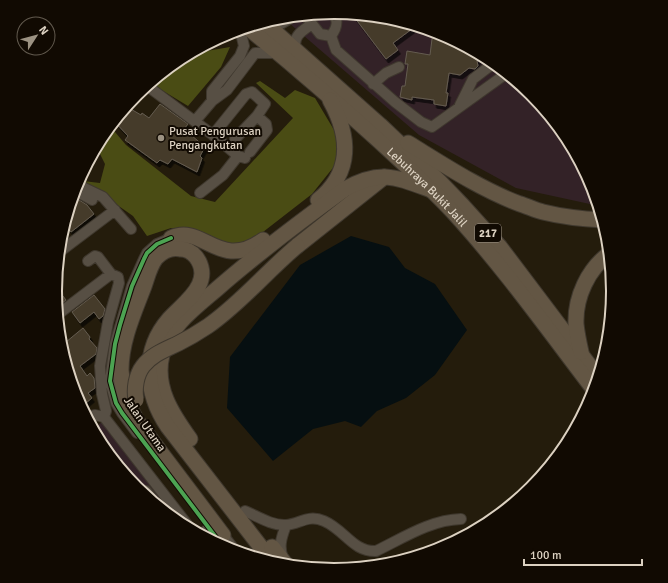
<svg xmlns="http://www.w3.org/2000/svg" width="668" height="583" font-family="Signika,sans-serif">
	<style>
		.commercial { fill: #332227 }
		.forest { fill: #4a4c14 }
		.water { fill: #060f11 }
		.building { fill: #453a29; stroke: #645c50; filter: url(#shadow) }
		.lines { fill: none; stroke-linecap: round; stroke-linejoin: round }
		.minor-casing { stroke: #3f382e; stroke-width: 12 }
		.highway-casing { stroke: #3f382e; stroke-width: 17 }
		.minor { stroke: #574f44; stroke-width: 10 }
		.highway { stroke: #635644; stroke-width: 15 }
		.highway-bridge-casing { stroke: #3f382e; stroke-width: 17; stroke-linecap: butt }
		.highway-bridge { stroke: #635644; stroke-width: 15 }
		.cycleway-casing { stroke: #110a02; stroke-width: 6 }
		.cycleway { stroke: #4ca352; stroke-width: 4 }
		.poi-dot { fill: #9c9282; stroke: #110a02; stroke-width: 1.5 }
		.labels { text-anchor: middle; stroke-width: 4; stroke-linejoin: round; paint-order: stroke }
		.shield { fill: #110a02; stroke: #9f9588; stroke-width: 1 }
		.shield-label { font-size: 11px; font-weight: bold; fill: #dcd1c1 }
		.poi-label { font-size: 12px; fill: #dcd1c1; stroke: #110a02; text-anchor: start }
		.street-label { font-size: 12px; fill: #dcd1c1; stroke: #110a02 }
		.rim { fill: none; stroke: #dcd1c1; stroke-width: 2 }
	</style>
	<defs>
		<filter id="shadow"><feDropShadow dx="2.5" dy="4" stdDeviation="0" flood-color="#0009"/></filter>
	</defs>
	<rect width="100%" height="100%" fill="#241c0c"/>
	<path class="commercial" d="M 334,12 L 389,17 L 441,33 L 489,59 L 532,94 L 567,136 L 592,185 L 599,206 L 516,188 L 419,135 L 282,17 Z
		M 102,422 L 183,526 L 136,489 L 101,447 L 92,430 Z"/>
	<path class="forest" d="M 230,47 L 221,67 L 188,106 L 150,83 L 179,59 L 189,54 Z
		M 260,81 L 285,98 L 295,90 L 315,98 L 337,135 L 336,164 L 312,194 L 245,246 L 224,246 L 193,231 L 171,228 L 147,236 L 133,216 L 83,181 L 100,183 L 105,164 L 96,146 L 102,136 L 110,126 L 126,145 L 191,196 L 215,202 L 293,118 L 256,83 Z"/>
	<path class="water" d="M 351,236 L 389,247 L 405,268 L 435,284 L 467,330 L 435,375 L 406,398 L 377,411 L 361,427 L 345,421 L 313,429 L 273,461 L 227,408 L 230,357 L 300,265 Z"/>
	<path class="building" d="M 352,14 L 389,17 L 416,26 L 393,43 L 398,50 L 386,59 Z
		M 433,31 L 441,33 L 484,56 L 477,61 L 478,66 L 475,69 L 469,68 L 460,75 L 449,73 L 446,93 L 448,93 L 446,106 L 434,104 L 434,100 L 412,97 L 412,100 L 400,97 L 402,86 L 405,86 L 408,64 L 405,64 L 407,51 L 430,55 Z
		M 160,104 L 188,124 L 184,129 L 205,147 L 200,156 L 202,158 L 197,172 L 172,159 L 168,164 L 160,160 L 157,163 L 125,140 L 128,136 L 114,121 L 129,108 L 141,115 L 142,113 L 149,118 Z
		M 76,198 L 87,205 L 94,214 L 71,232 L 64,223 L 70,203 Z
		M 55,286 L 66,300 L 56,308 L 54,291 Z
		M 94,295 L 105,309 L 103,316 L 99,319 L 94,312 L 80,323 L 72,312 Z
		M 83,328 L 90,337 L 89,339 L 97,348 L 96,354 L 80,366 L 87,376 L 90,373 L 94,378 L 95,388 L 88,393 L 92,398 L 86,403 L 79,394 L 75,397 L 60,347 Z"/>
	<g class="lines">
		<defs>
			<path id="minor" d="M 305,15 L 320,34 L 331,36
				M 268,25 L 279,25 L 294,16
				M 331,36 L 336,50 L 395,102 L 421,122 L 432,127 L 507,73
				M 331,36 C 337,28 339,21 333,12
				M 296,50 C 292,36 302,31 312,24
				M 373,84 L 386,73 L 399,67
				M 145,87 L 150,88 L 213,135 L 238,156 L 245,158
				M 212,101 L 212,91 L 240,56 L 244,46 L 240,29
				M 460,105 L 473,79 L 490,66 L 498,66
				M 195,121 L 212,101 L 227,90 L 255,53 L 279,53
				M 213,135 L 246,94 L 252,92 L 265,104 L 257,116 L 235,139
				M 250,152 L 267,130 L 266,124 L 257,116
				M 76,184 L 103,197 L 131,229
				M 74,190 L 92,200
				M 200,193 L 223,175 L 238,156
				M 58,253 L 115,210
				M 88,261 L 95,256 L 98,257 L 111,274 L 118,277 L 119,283 L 108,322 L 100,366 L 102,394 L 106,411 L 104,417
				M 57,315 L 111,274
				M 86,418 L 95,415 L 104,417 L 193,532
				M 137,433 L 122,413 L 116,403 L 110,381 L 115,344 L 132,286 L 144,259 L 147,253 L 157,244 L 171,238
				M 146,491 L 158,507
				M 245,511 C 257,516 272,526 286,525 C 300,524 308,514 324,521 C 345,530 353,552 376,551 C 403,538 430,520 461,519
				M 211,530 L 224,548
				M 223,535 L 237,553
				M 200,536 L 209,528
				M 283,558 C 278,546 282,536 286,525"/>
			<g id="highway">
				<path d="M 264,22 L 380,125 L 440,182 L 463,206 L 500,247 L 599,378"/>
				<path id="s1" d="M 247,27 C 292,64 335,101 378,140 C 404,164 430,187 454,213 C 505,269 549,331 595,391"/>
				<path d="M 408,143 C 444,165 480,189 520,204 C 527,206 535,210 543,212 C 563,217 583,219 603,220"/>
				<path d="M 318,200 C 353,172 350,136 330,100"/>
				<path d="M 171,238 C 203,223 219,272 263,240"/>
				<path d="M 297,246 L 384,177"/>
				<path d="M 581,352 C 579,343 577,334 576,324 C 575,297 588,269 610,253"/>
				<path d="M 190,439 C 172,414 154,387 162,355 C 169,326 196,307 218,288 C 258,253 301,221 345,189 C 380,169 396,177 431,190"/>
				<path d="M 223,535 L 137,421 C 127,405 122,389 121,370 C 121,342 133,315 143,289 C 147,279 149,267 156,258 C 163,251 171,247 180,249 C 187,249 192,252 196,257 C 202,265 204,275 199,285 C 193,298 179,308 169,319 C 141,351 145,393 168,427 L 274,564"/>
				<path d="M 272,547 L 287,566"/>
			</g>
		</defs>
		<use href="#minor" class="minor-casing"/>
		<use href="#highway" class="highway-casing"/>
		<use href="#minor" class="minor"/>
		<use href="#highway" class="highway"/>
		<defs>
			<path id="highway-bridge" d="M 136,400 C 134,389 136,375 143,366 C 152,354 167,349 179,343 C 189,338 199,332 208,326 C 241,303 266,272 297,246"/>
		</defs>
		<use href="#highway-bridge" class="highway-bridge-casing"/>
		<use href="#highway-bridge" class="highway-bridge"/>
		<defs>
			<path id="cycleway" d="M 171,238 L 157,244 L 147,253 L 144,259 L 132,286 L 120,325 L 115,344 L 110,381 L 116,403 L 122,413 L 224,548"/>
		</defs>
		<use href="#cycleway" class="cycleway-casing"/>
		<use href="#cycleway" class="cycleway"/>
	</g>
	<circle class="poi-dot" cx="161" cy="138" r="4"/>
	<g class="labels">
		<rect class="shield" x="475" y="224" width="26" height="18" rx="3"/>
		<g class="shield-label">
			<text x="488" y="237">217</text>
		</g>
		<g class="poi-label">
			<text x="169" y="135">Pusat Pengurusan<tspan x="169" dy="14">Pengangkutan</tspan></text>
		</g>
		<g class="street-label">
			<text dy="4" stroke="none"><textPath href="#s1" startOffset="241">Lebuhraya Bukit Jalil</textPath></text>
			<text transform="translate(145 424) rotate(55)" y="4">Jalan Utama</text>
		</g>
	</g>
	<path d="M0 0H668V583H0ZM62 291a272 272 0 1 1 544 0a272 272 0 1 1-544 0Z" fill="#110a02" fill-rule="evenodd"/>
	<path class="rim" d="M62 291a272 272 0 1 1 544 0a272 272 0 1 1-544 0Z"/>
	<g transform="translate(36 36) rotate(54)"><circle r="19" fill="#110a02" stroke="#625a4e"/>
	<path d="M0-3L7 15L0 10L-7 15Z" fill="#9c9282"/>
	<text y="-6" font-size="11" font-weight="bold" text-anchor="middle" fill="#dcd1c1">N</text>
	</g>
	<path d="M524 559v6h118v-6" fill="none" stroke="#dcd1c1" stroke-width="2"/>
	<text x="530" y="559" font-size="12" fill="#dcd1c1" stroke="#110a02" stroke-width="3" paint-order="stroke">100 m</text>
</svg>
